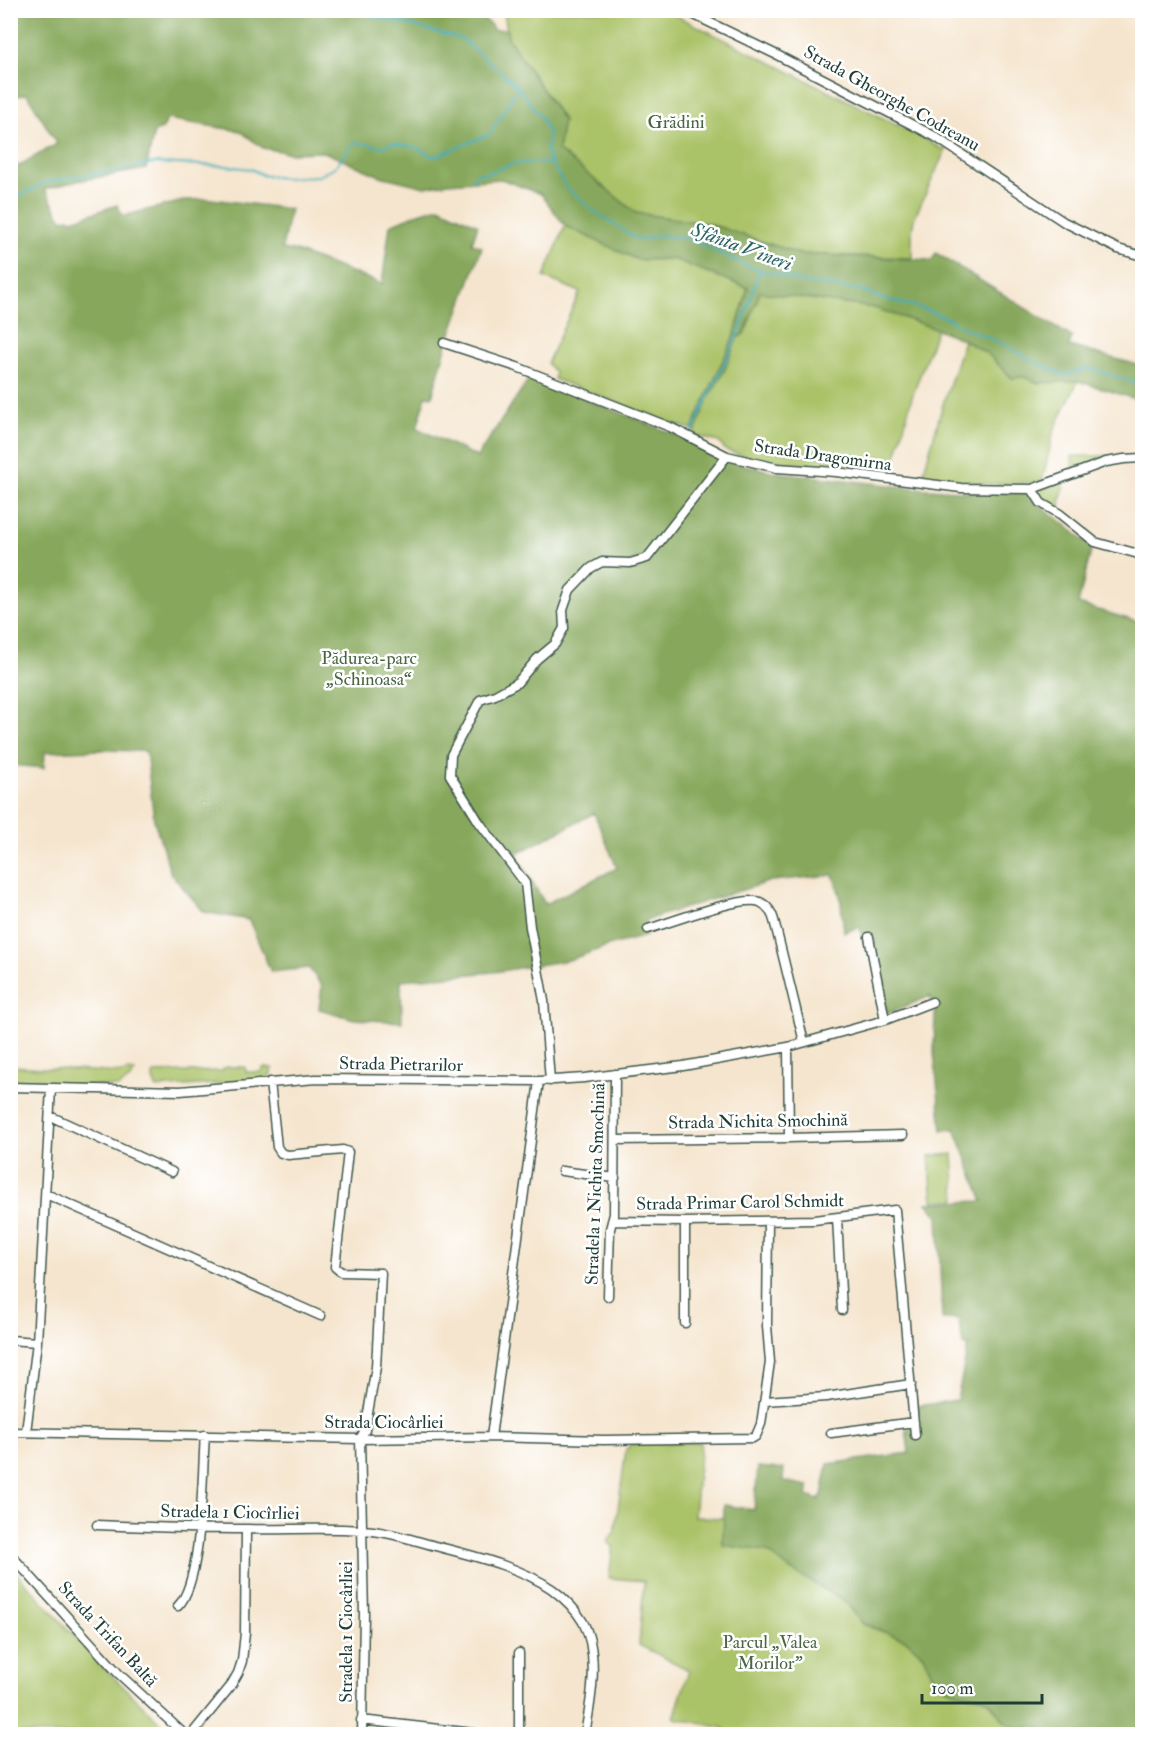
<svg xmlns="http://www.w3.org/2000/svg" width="1153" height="1745" font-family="'IM FELL Double Pica',serif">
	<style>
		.green { fill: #aac267; stroke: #64804e; stroke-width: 1.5 }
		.forest { fill: #87a85c; stroke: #537248; stroke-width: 1.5; fill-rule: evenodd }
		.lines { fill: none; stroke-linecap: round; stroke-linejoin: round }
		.stream { stroke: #40aebc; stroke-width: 2 }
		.minor-casing { stroke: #3f564b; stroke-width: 11 }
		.minor { stroke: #fff; stroke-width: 8 }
		.labels { text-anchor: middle; stroke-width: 5; stroke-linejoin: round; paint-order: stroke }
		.street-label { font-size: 18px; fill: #1f3d34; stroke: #fff }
		.park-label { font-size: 18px; fill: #496543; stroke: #fff }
		.water-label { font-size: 20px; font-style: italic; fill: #2b6564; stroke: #fff }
	</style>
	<rect width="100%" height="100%" fill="#fff"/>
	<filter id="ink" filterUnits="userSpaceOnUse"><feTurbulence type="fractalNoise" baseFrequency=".0167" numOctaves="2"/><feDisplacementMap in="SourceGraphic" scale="12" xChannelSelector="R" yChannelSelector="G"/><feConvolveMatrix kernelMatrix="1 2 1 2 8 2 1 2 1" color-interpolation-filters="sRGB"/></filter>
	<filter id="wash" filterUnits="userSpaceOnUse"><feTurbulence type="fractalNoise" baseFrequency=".008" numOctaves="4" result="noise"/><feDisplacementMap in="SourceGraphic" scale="24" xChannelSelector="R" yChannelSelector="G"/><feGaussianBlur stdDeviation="1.35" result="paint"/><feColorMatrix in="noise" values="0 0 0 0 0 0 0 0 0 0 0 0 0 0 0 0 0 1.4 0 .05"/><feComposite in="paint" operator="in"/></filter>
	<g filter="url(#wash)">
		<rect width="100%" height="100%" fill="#f5e5ce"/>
		<path class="green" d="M 504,11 L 667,11 L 919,136 L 940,148 L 946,149 L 914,219 L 912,232 L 912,258 L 800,254 L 710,224 L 636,213 L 558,150 L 563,120 L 508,38 Z
			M 565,226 L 638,260 L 673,259 L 748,288 L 735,334 L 692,429 L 677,425 L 554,379 L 555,373 L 547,363 L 580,292 L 544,277 Z
			M 760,291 L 875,308 L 937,329 L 912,397 L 891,476 L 750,458 L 725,450 L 719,442 L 697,436 L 695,432 L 708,399 L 725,369 L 737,338 L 745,333 Z
			M 964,340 L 988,354 L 1012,378 L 1024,377 L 1039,383 L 1078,381 L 1054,430 L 1042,482 L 995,484 L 925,480 L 923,474 L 943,404 Z
			M 1072,456 L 1114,456 L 1114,458 L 1063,476 L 1073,469 Z
			M 1064,482 L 1059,510 L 1040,498 L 1039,494 L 1042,488 Z
			M 11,1066 L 123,1073 L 126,1071 L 135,1072 L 130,1079 L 119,1087 L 11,1083 Z
			M 225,1067 L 245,1067 L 246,1072 L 262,1072 L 263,1068 L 273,1068 L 270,1076 L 263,1079 L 243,1082 L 156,1088 L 153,1080 L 153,1073 L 222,1071 Z
			M 953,1154 L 956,1200 L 933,1201 L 929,1156 Z
			M 701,1442 L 694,1517 L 724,1518 L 723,1545 L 767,1551 L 789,1569 L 845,1601 L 863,1624 L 906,1640 L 923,1655 L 933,1676 L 953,1691 L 982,1697 L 989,1702 L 1005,1722 L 1018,1728 L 1036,1726 L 1053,1734 L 723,1734 L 724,1728 L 674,1718 L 689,1670 L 639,1645 L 644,1581 L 609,1578 L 613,1546 L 607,1542 L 615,1531 L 626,1449 L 634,1443 Z
			M 10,1566 L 102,1666 L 172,1734 L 11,1734 Z"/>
		<path class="forest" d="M 453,10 C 468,18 484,12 494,30 L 507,29 L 508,38 L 563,120 L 558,150 L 636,213 L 710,224 L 800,254 L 932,260 L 936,253 L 1072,337 L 1069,346 L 1142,366 L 1142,401 L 1078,381 L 1039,383 L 1024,377 L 1012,378 L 988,354 L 964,340 L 937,329 L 875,308 L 760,292 L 745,333 L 737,338 L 725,369 L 708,399 L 695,432 L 692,429 L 735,334 L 748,288 L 673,259 L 638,260 L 565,226 L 541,194 L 501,179 L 448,183 L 425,187 L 380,176 L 324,152 L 290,153 L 263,148 L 240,131 L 167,119 L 163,129 L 154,132 L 146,169 L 77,181 L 45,189 L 62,220 L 68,218 L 73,220 L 117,205 L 123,216 L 187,200 L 211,199 L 290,209 L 282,249 L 296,251 L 382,284 L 390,225 L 419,213 L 439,207 L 478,225 L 472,243 L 482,247 L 446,347 L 432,397 L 426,396 L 417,428 L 477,457 L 530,377 L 683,438 L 731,462 L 775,472 L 914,488 L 972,492 L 1026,492 L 1036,503 L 1056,517 L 1092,547 L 1078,604 L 1142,623 L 1142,1734 L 1053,1734 L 1036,1726 L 1018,1728 L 1005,1722 L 990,1702 L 982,1697 L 953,1691 L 943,1687 L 933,1676 L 923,1655 L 906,1640 L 863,1624 L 845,1601 L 789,1569 L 767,1551 L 723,1545 L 724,1505 L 754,1510 L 758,1467 L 784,1469 L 783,1481 L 809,1486 L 807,1496 L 818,1500 L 822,1495 L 828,1464 L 909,1453 L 906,1429 L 920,1426 L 918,1406 L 957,1400 L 968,1346 L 963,1345 L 958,1319 L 942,1319 L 938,1216 L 927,1203 L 983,1201 L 955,1129 L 942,1130 L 934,1053 L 935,1009 L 930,996 L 887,1014 L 873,933 L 862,935 L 860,927 L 844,932 L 840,895 L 833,875 L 771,881 L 646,920 L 646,936 L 611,945 L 569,960 L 494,972 L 401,980 L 402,1022 L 354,1019 L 319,1009 L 322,986 L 309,968 L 271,972 L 249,920 L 204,912 L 171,874 L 154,820 L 146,751 L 96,750 L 45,752 L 44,768 L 11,765 L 11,170 L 57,144 L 27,94 L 11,97 L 11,11 ZM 594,813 L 617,868 L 545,904 L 516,854 Z"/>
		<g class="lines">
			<path class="stream" d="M 345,10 L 406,24 L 462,39 L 518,87 L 542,119 L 549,135 L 546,151 L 551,163 L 567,188 L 594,211 L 638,240 L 661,235 L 688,239 L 750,267 L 806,283 L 861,290 L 880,298 L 918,307 L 950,319 L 955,324 L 1008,346 L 1036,363 L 1066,375 L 1089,368 L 1142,385
				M 472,180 L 478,173 L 488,173 L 515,163 L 551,163
				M 10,201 L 47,182 L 154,163 L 226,166 L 251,169 L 263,175 L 284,178 L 319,176 L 336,166 L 354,142 L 381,147 L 392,143 L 415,147 L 434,157 L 490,134 L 518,87
				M 692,432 L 740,330 L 760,270"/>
		</g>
	</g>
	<g filter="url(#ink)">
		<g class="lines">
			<defs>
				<path id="minor" d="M 684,10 L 777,55 L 934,136 L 1064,222 L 1118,249 L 1142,256
					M 444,343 L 517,367 L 670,427 L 727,456 L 777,468 L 836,472 L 961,488 L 1032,489 L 1106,462 L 1124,459 L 1142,458
					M 1032,489 L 1041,503 L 1060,514 L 1095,542 L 1142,555
					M 648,929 C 669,923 742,895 760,902 C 769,906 773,915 775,924 L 804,1042
					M 869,937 L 885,1020
					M 788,1047 L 789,1138
					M 550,1081 L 544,1001 L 530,927 L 525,883 L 479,822 L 450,775 L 451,755 L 480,700 L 495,695 L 517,683 L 537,659 L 555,644 L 564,628 L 563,610 L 570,590 L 591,568 L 602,562 L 630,563 L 647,558 L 727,456
					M 270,1082 L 277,1147 L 281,1153 L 288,1155 L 343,1150 L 348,1152 L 335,1267 L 341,1272 L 381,1273 L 376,1367 L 365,1430 L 360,1439 L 364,1614 L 362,1734
					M 10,1087 L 180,1091 L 316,1079 L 539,1081 L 584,1078 L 683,1066 L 788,1047 L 885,1020 L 932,1002
					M 50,1116 L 172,1172
					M 615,1140 L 789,1138 L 903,1135
					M 562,1171 L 615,1178
					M 46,1194 L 321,1316
					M 837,1218 L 842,1310
					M 612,1221 L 685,1222 L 814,1220 L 895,1210 L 915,1435
					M 685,1222 L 685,1323
					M 608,1296 L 610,1229 L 614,1214 L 615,1074
					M 10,1340 L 37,1342 L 51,1088
					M 765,1401 L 826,1397 L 911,1384
					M 10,1432 L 360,1439 L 491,1437 L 603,1440 L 753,1438 L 756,1436 L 761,1424 L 770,1362 L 767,1326 L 768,1221
					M 26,1432 L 37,1342
					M 831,1433 L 914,1422
					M 491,1437 L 539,1081
					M 97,1525 C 147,1527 198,1529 248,1529 C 285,1530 324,1527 362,1530 C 384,1531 407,1538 428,1544 C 469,1555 517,1565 552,1589 C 564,1598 576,1610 583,1622 C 600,1654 591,1701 585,1734
					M 10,1554 L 118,1673 L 184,1734
					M 178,1606 C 203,1581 202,1473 205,1435
					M 361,1720 L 482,1734
					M 192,1734 L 230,1687 L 238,1673 L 242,1661 L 245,1633 L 246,1529
					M 519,1734 L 519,1653"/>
			</defs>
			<use href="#minor" class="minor-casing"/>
			<use href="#minor" class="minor"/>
		</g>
	</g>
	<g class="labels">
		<g class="street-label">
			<text transform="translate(892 98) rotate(29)" y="6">Strada Gheorghe Codreanu</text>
			<text transform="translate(823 455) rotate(8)" y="6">Strada Dragomirna</text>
			<text transform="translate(401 1064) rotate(1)" y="6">Strada Pietrarilor</text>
			<text transform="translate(758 1121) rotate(-1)" y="6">Strada Nichita Smochină</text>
			<text transform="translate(595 1184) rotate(-88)" y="6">Stradela 1 Nichita Smochină</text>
			<text transform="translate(740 1202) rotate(-1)" y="6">Strada Primar Carol Schmidt</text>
			<text x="384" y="1428">Strada Ciocârliei</text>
			<text transform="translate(230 1512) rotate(1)" y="6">Stradela 1 Ciocîrliei</text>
			<text transform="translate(346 1632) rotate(-90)" y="6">Stradela 1 Ciocârliei</text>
			<text transform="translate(108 1634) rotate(47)" y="6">Strada Trifan Baltă</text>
		</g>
		<g class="park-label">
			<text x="676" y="128">Grădini</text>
			<text x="369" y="664">Pădurea-parc<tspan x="369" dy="21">„Schinoasa“</tspan></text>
			<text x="770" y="1648">Parcul „Valea<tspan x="770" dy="21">Morilor”</tspan></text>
		</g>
		<g class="water-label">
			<text transform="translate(742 246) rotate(20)" y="7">Sfânta Vineri</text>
		</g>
	</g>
	<rect width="1153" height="1745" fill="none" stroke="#fff" stroke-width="36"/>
	<path d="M922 1694v9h120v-9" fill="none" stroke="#1f3d34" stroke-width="3"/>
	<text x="931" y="1694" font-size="18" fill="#1f3d34" stroke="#ffffff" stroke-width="4.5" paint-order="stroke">100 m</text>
</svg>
